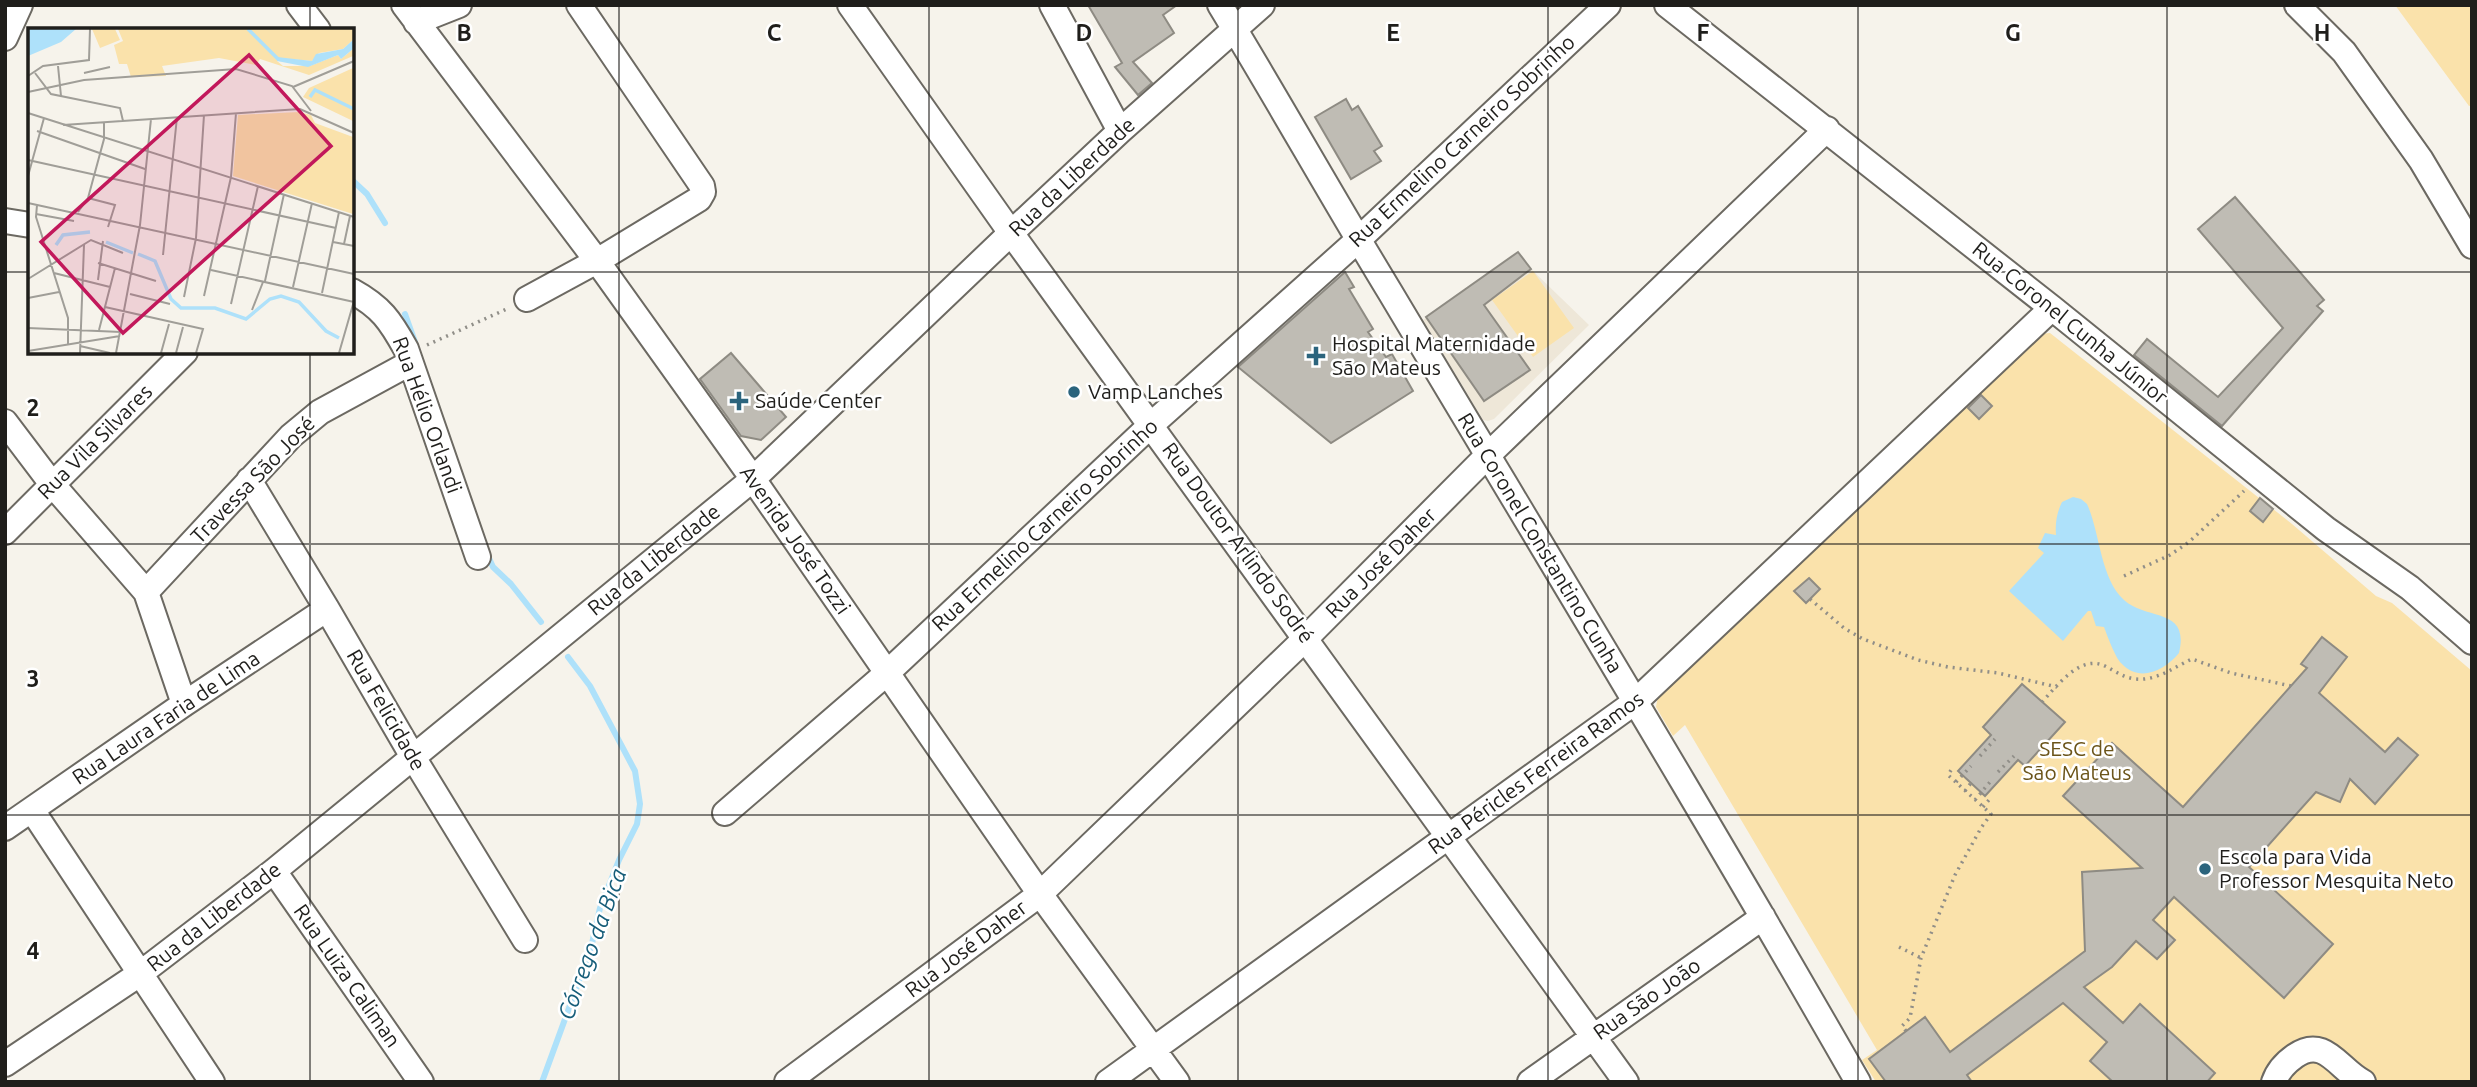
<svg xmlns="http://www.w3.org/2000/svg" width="2477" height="1087" font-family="Ubuntu,sans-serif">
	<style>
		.built { fill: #eee7d8 }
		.green { fill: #fae2ab }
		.water { fill: #aee1fa }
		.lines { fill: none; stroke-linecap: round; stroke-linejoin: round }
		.stream { stroke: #aee1fa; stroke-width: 6 }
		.building { fill: #bfbcb4; stroke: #8e8b83; stroke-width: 2 }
		.minor-casing { stroke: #6c6962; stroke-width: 28 }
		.path { stroke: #908e88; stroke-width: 3.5; stroke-dasharray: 2 5; stroke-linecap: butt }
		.minor { stroke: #fff; stroke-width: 24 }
		.grid { fill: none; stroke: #1f1e1b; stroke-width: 2; stroke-opacity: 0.55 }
		.poi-dot { fill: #2b647d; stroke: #fff; stroke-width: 2.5 }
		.labels { text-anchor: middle; stroke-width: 5; stroke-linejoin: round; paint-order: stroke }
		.street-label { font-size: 21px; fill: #1f1e1b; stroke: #fff }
		.poi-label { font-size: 21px; fill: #1f1e1b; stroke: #fff; text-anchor: start }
		.park-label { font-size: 21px; fill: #6b5419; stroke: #fff }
		.water-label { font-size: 23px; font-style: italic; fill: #165d79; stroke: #fff }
		.inset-river { fill: none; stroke: #aee1fa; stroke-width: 3.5 }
		.inset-road { fill: none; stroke: #a09e98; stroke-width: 2 }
		.view { fill: #c2185b; fill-opacity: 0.15; stroke: #c2185b; stroke-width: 3.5 }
		.inset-edge { fill: none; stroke: #1f1e1b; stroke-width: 3.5 }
		.grid-label { font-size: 23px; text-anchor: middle; font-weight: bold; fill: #1f1e1b; stroke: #fff; stroke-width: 5; stroke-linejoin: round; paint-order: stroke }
	</style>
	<rect width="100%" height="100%" fill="#f6f3eb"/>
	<path class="built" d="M 1518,252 L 1531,269 L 1589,325 L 1494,419 L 1488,421 L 1483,420 L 1423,320 Z"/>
	<path class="green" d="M 2395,5 L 2472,5 L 2472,105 L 2469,106 Z
		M 1533,271 L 1574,328 L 1533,357 L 1492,300 Z
		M 2050,333 L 2292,524 L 2376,596 L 2392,603 L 2472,671 L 2472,1082 L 1876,1082 L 1862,1060 L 1877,1050 L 1685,725 L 1673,736 L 1656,707 L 1658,696 L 2040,334 Z"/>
	<path class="water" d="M 2073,497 L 2081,499 L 2087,504 C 2100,532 2100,578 2124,600 C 2147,621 2190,607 2179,653 C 2164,671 2139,683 2121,663 C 2115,657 2107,635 2104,627 L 2096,626 L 2091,611 L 2088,611 L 2063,641 L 2009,591 L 2044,553 L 2038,548 L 2045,533 L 2056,535 C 2055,523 2057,512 2062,502 Z"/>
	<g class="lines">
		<path class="stream" d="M 352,180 L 367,194 L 385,223
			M 405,314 L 415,342
			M 487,554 L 493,567 L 511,584 L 541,622
			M 542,1082 L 591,948 L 600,908 L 619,860 L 637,824 L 640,804 L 635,771 L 590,686 L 568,657"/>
	</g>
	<path class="building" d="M 1088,5 L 1177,5 L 1163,15 L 1174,33 L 1133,62 L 1152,83 L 1138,95 L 1115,67 L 1122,63 Z
		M 1346,99 L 1352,110 L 1358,106 L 1382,146 L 1374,151 L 1381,161 L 1351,179 L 1315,117 Z
		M 2235,197 L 2324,300 L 2317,306 L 2323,311 L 2222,426 L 2134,355 L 2147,339 L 2218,397 L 2283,328 L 2198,229 Z
		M 1518,252 L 1531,269 L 1484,305 L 1530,370 L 1484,401 L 1426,317 Z
		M 1345,272 L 1354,287 L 1349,289 L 1373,329 L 1368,332 L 1386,357 L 1392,354 L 1413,391 L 1331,443 L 1238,367 Z
		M 731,353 L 786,417 L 761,440 L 741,436 L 700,379 Z
		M 1981,395 L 1992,406 L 1979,419 L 1968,408 Z
		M 2260,498 L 2273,509 L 2263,522 L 2250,511 Z
		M 1809,578 L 1820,589 L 1806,603 L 1794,591 Z
		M 2322,637 L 2347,657 L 2319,693 L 2385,752 L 2398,738 L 2418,755 L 2375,804 L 2350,779 L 2340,802 L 2316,792 L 2249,867 L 2333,944 L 2284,998 L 2174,897 L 2153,920 L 2175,940 L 2157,959 L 2136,941 L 2112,967 L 2084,987 L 2123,1023 L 2140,1004 L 2215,1073 L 2207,1082 L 2113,1082 L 2090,1061 L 2107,1042 L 2063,1003 L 1967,1075 L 1972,1082 L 1886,1082 L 1869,1059 L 1925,1017 L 1950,1052 L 2085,951 L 2082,872 L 2142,868 L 2063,796 L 2112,743 L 2183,807 L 2307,668 L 2301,664 Z
		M 2022,684 L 2065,722 L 2025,766 L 2018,760 L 1985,796 L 1958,771 L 1991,735 L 1983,727 Z"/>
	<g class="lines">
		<defs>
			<path id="minor" d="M 299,5 L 318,30
				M 404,5 L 597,261 L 753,479 L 1040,894 L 1177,1082
				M 850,5 L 1011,233 L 1626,1082
				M 1052,5 L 1120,131
				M 1220,5 C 1278,100 1332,197 1390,292 C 1547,555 1706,816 1858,1082
				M 1667,5 L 2052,308 L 2326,529 L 2410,588 L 2472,642
				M 2297,5 L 2344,52 L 2421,160 L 2472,246
				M 416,22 L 459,5
				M 5,38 L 20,5
				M 5,221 L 30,225
				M 352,291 C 381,307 390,320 406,349 L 478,557
				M 527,299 L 597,261 L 699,199 L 703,192 L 702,186 L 579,5
				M 5,422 L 52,484 L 146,592 L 184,704
				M 249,480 L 327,609 L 413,757 L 525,940
				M 5,532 L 185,352
				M 146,592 L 291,436 L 320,412 L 410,363
				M 32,810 L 212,1082
				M 725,813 L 887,673 L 1152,424 L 1358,240 L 1608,5
				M 5,828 L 184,704 L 327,609
				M 274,871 L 421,1082
				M 5,1064 L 141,973 L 274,871 L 753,479 L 1011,233 L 1120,131 L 1262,5
				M 787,1082 L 1040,894 L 1306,638 L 1488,455 L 1827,129
				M 1108,1082 L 1635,702 L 2052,308
				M 1530,1082 L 1763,917
				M 2274,1082 C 2278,1070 2285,1063 2295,1056 C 2325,1035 2339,1070 2363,1082"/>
		</defs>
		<use href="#minor" class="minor-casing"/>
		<path class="path" d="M 427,345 L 509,308
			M 2124,576 L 2170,555 L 2189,542 L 2244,491
			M 1810,599 L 1844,628 L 1863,639 L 1918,660 L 1948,667 L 1998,673 L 2057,687
			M 2042,702 C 2057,686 2080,654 2105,666 C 2115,671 2124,678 2136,679 C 2157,681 2174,667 2192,659 L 2231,673 L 2291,686
			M 1980,756 L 1995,739
			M 1998,772 L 2014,756
			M 1956,782 L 1971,766
			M 1965,791 L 1971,783
			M 1975,800 L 1990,782
			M 1983,807 L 1989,800
			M 1899,947 L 1921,958
			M 1906,1031 L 1902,1026 L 1910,1018 L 1921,958 L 1955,875 L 1981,828 L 1991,814 L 1948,775 L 1953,767"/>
		<use href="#minor" class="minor"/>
	</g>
	<path class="grid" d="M 310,5 L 310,30M 619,5 L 619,1082M 929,5 L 929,1082M 1238,5 L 1238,1082M 1548,5 L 1548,1082M 1858,5 L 1858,1082M 2167,5 L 2167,1082M 5,272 L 30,272M 352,272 L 2472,272M 310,352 L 310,1082M 5,544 L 2472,544M 5,815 L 2472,815"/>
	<g class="poi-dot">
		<path d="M1312.5 345.5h7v7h7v7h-7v7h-7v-7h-7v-7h7z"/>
		<circle cx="1074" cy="392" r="7"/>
		<path d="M735.5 390.5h7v7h7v7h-7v7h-7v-7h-7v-7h7z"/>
		<circle cx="2205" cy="869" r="7"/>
	</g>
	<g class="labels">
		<g class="street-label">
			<text transform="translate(1462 141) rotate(-43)" y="7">Rua Ermelino Carneiro Sobrinho</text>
			<text transform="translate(1072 177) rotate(-43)" y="7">Rua da Liberdade</text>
			<text transform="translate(2070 323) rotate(39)" y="7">Rua Coronel Cunha Júnior</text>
			<text transform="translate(427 415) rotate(70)" y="7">Rua Hélio Orlandi</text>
			<text transform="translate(95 442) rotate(-45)" y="7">Rua Vila Silvares</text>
			<text transform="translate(253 480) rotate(-46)" y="7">Travessa São José</text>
			<text transform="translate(1045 525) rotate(-43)" y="7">Rua Ermelino Carneiro Sobrinho</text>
			<text transform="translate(795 540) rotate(55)" y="7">Avenida José Tozzi</text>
			<text transform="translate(1238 543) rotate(54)" y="7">Rua Doutor Arlindo Sodré</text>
			<text transform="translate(1540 543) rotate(59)" y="7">Rua Coronel Constantino Cunha</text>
			<text transform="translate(654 560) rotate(-39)" y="7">Rua da Liberdade</text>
			<text transform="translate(1381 563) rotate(-45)" y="7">Rua José Daher</text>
			<text transform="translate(386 710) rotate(60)" y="7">Rua Felicidade</text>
			<text transform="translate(166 718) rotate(-34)" y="7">Rua Laura Faria de Lima</text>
			<text transform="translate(1536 773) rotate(-36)" y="7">Rua Péricles Ferreira Ramos</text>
			<text transform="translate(214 917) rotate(-38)" y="7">Rua da Liberdade</text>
			<text transform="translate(966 949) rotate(-37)" y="7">Rua José Daher</text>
			<text transform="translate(347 976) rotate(55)" y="7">Rua Luiza Caliman</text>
			<text transform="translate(1647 999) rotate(-35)" y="7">Rua São João</text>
		</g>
		<g class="poi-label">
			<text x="1332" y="351">Hospital Maternidade<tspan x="1332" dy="24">São Mateus</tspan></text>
			<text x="1088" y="399">Vamp Lanches</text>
			<text x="755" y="408">Saúde Center</text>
			<text x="2219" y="864">Escola para Vida<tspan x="2219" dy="24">Professor Mesquita Neto</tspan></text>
		</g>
		<g class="park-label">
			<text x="2077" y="756">SESC de<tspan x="2077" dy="24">São Mateus</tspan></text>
		</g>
		<g class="water-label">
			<text transform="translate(592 944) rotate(-70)" y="8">Córrego da Bica</text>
		</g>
	</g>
	<g transform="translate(28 28)">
		<rect width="326" height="326" fill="#f6f3eb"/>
		<path d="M 64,1 L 87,1 L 92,12 L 72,20 ZM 90,1 L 325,1 L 325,12 L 315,21 L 291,25 L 284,33 L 250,30 L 249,33 L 255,38 L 282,38 L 310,27 L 313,31 L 325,21 L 325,28 L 281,47 L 232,31 L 228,37 L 191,30 L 134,38 L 138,48 L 103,49 L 99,36 L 91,36 L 86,17 L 95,13 ZM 325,40 L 325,93 L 275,69 L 281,60 ZM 271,84 L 283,87 L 287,95 L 325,109 L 325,186 L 205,148 L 210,87 Z" fill="#fae2ab"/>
		<path d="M 0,1 L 48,1 L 33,14 L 0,28 ZM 325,12 L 325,21 L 313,31 L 310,27 L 280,39 L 249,33 L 249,29 L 284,33 L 288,26 L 315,21 Z" fill="#aee1fa"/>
		<path class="inset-river" d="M 220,1 L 250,31M 282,69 L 287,62 L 326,81M 78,214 L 105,225M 28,217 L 35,207 L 62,204M 110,226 L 127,233 L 143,271 L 153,280 L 187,280 L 218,291 L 242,271 L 253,268 L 271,274 L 298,303 L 311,310"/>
		<path class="inset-road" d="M 30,38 L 33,68M 7,45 L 23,66 L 92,80 L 95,93M 56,45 L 82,39M 0,48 L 15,38 L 61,32 L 62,1M 265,59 L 326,33M 0,64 L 56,52 L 208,41 L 264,58 L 283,83M 0,85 L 326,189M 35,97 L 272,81 L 326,105M 9,103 L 117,141M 0,132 L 308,200M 0,148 L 16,90M 60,170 L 87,177 L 80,199M 0,175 L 326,246M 9,177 L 8,189 L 40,290 L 40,317M 50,184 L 60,170 L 76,111 L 76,94M 8,186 L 46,193M 305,214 L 326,218M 316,216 L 322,188M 135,227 L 149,89M 70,235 L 128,253M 183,242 L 326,274M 26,245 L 82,259M 0,251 L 63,212 L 95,225M 70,252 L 75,213M 237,253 L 256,166M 265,259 L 284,175M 294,265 L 311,184M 102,266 L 142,276M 176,268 L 203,149 L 208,85M 156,269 L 168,210 L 176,87M 0,270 L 31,264M 203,276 L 230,158M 77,279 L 175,301 L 168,325M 224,282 L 235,254M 0,300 L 93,304M 71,302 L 87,240M 52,318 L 82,325M 0,323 L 92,308M 52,325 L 56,217M 88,325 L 112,197 L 123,91M 133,325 L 141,296M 148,325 L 155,299M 311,325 L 326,273"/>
		<path class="view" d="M 221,27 L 303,118 L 95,305 L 13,214 Z"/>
		<rect width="326" height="326" class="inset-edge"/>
	</g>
	<g class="grid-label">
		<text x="464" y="41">B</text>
		<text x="774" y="41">C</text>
		<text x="1084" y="41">D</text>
		<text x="1393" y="41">E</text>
		<text x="1703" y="41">F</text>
		<text x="2013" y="41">G</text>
		<text x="2322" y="41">H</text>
		<text x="33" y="416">2</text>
		<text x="33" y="687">3</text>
		<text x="33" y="959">4</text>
	</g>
	<rect width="2477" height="1087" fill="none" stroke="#1f1e1b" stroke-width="14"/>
</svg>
